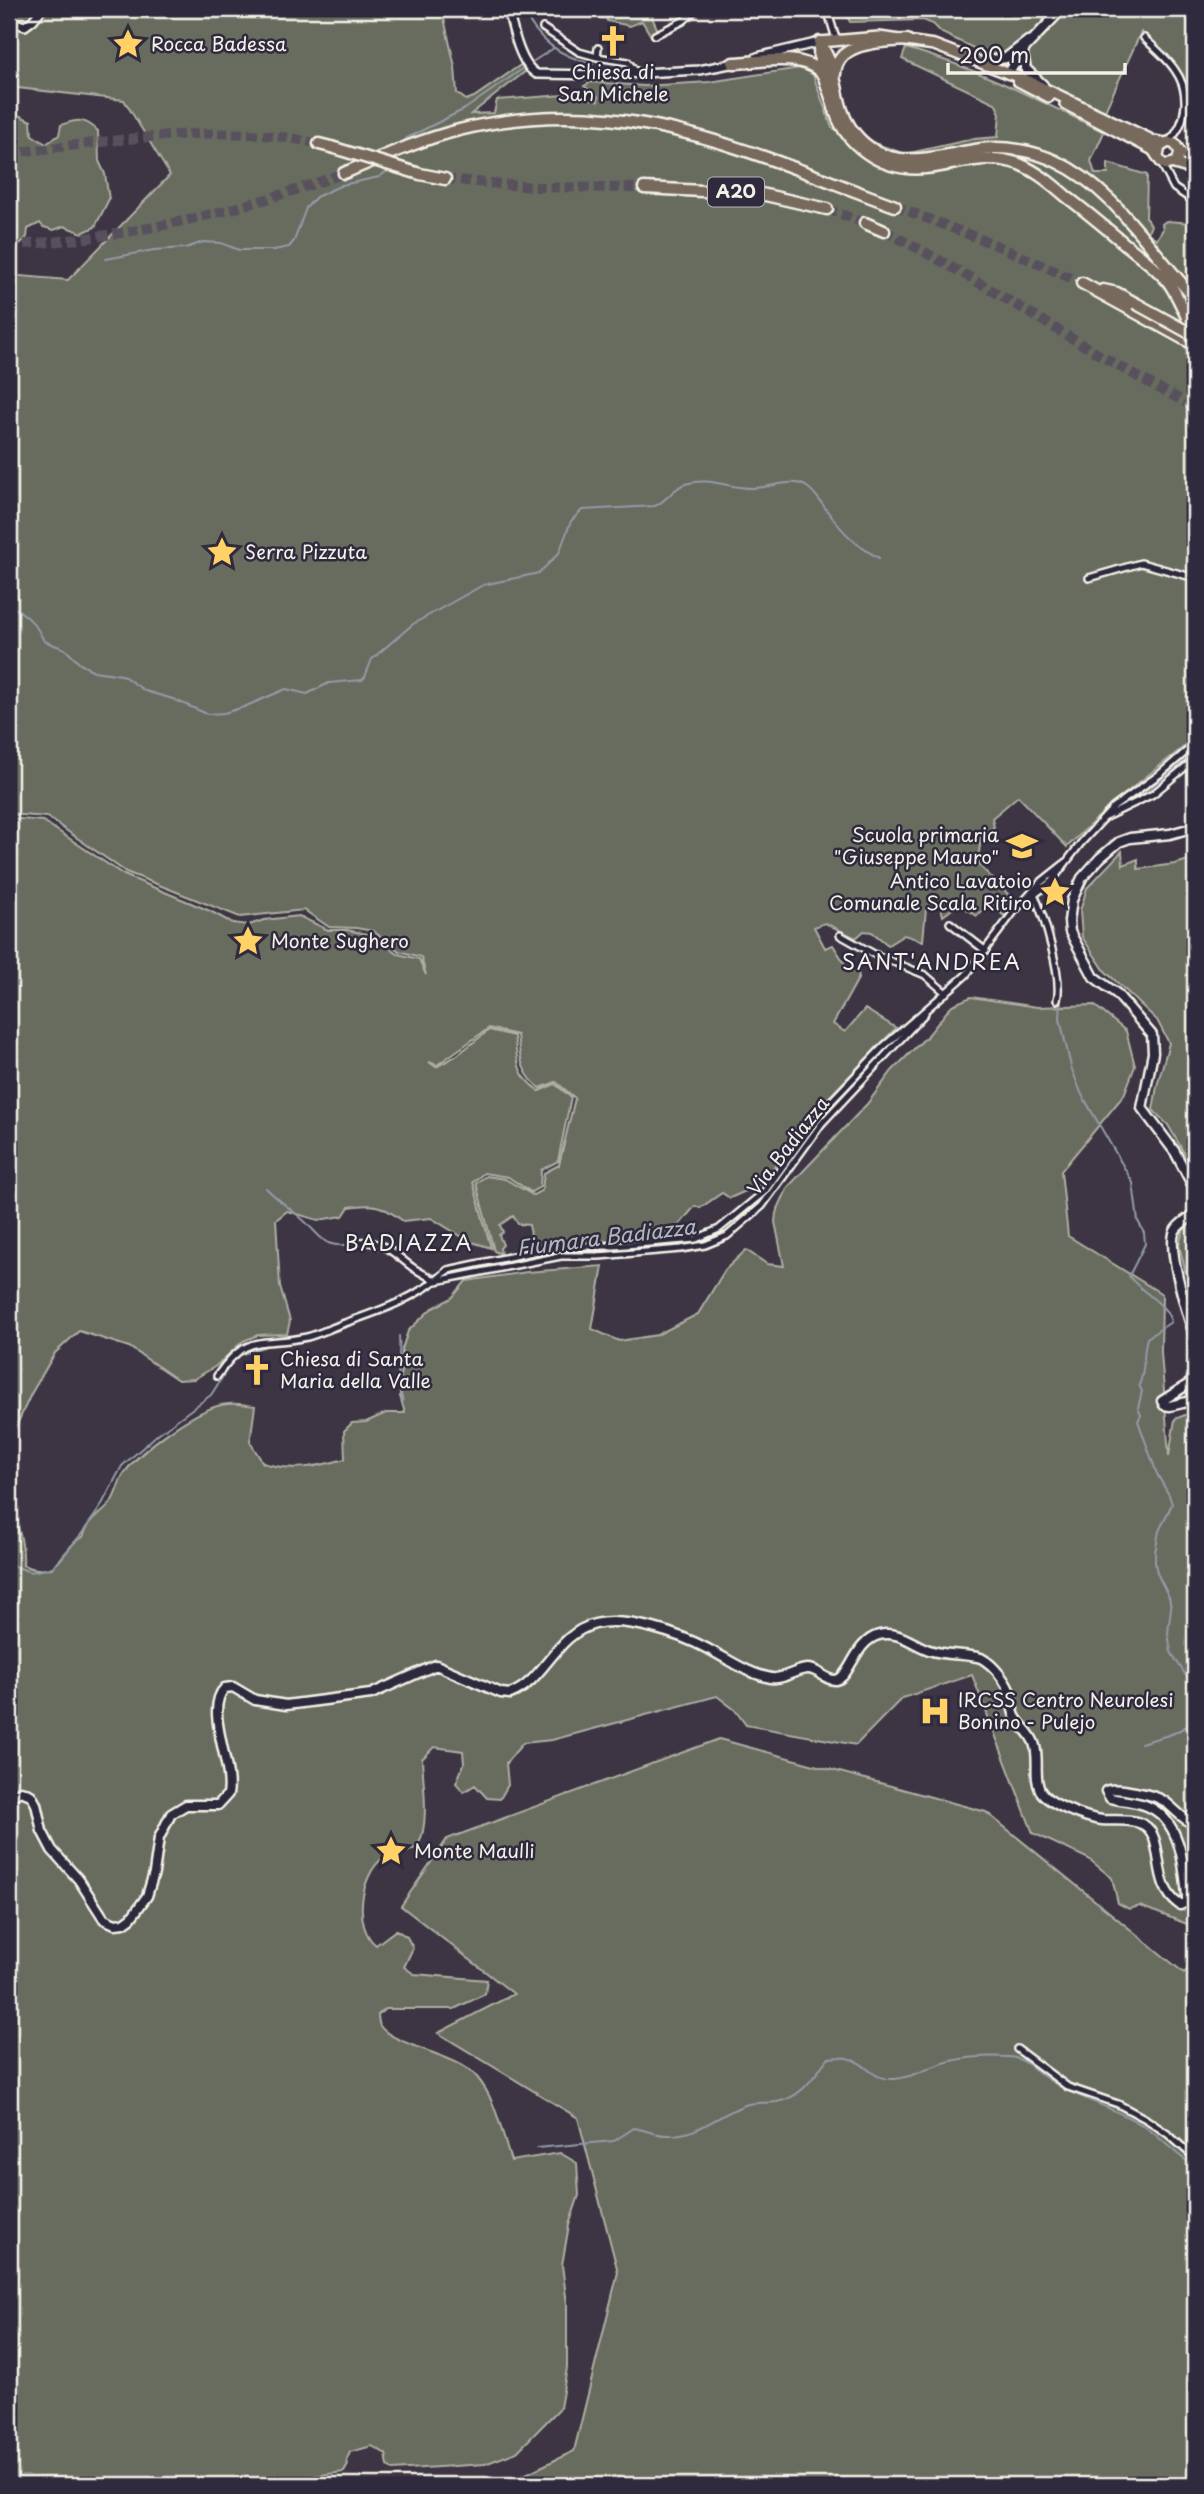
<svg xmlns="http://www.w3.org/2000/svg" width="1204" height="2494" font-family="'Playpen Sans',sans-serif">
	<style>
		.green { fill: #676c5e; stroke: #aeaea3; stroke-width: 2 }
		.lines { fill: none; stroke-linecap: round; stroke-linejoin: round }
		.stream { stroke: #939ba7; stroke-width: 2 }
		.motorway-tunnel { stroke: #58515d; stroke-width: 10; stroke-dasharray: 10 5; stroke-linecap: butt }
		.minor-casing { stroke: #f4f1e8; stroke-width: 10 }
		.tertiary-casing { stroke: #f4f1e8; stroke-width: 12 }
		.secondary-casing { stroke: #f4f1e8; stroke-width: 13 }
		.primary-casing { stroke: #f4f1e8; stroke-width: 14 }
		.motorway-casing { stroke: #f4f1e8; stroke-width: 15 }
		.minor { stroke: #2f2a3d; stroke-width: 5 }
		.tertiary { stroke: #2f2a3d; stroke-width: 7 }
		.secondary { stroke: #2f2a3d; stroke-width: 8 }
		.primary { stroke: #77695c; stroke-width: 9 }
		.motorway { stroke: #77695c; stroke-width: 10 }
		.motorway-bridge-casing { stroke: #f4f1e8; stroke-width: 15; stroke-linecap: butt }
		.motorway-bridge { stroke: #77695c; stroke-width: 10 }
		.labels { text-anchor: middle; stroke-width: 5; stroke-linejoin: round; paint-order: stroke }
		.shield { fill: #2f2a3d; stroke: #b9b5b5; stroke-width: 2 }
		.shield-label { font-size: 18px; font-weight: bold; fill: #f4f1e8 }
		.poi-label { font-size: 19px; fill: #f4f1e8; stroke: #2f2a3d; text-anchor: start }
		.street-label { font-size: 19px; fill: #f4f1e8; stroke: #2f2a3d }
		.neighbourhood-label { font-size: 21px; letter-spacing: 2px; fill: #f4f1e8; stroke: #2f2a3d }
		.water-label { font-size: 21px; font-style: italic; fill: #b3b7bc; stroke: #2f2a3d }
	</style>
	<rect width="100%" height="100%" fill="#3d3544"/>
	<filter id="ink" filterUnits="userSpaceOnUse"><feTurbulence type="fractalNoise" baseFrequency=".0143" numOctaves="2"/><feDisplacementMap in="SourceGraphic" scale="14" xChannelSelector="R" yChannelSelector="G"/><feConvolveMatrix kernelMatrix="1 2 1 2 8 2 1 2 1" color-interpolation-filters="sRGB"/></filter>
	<g filter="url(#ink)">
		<path class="green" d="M 9,9 L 431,9 L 438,14 L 443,14 L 455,67 L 457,93 L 466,100 L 474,97 L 522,64 L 526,71 L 471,114 L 494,113 L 497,100 L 578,94 L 598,101 L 598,96 L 584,86 L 591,82 L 644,86 L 709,82 L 800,68 L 812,72 L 832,128 L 905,154 L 973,139 L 998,137 L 1000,113 L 995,103 L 902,59 L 906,48 C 975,67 1039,100 1104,132 L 1091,161 L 1095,174 L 1108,174 L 1108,163 L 1147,175 L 1146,218 L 1151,225 L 1148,233 L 1157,239 L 1163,229 L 1162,224 L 1166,221 L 1193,223 L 1195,204 L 1195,738 L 1113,803 L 1067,847 L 1018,796 L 992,818 L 994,827 L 981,838 L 978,860 L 980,866 L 1016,902 L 1004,916 L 993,906 L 987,906 L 977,916 L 959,904 L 943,916 L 940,903 L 926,909 L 923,941 L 904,935 L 888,945 L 872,932 L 864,931 L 856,938 L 825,923 L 814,927 L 825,948 L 833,945 L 847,967 L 858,973 L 859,977 L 833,1024 L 845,1032 L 865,1009 L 896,1028 L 798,1129 L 764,1183 L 730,1198 L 722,1193 L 700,1208 L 695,1206 L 670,1236 L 623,1242 L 564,1239 L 533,1244 L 529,1225 L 518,1224 L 513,1216 L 500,1225 L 503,1232 L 499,1235 L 503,1245 L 500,1248 L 501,1254 L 494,1251 L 476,1183 L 486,1176 L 505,1179 L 533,1195 L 542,1190 L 544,1173 L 559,1165 L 575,1098 L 556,1082 L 540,1088 C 521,1074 520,1057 517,1035 L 489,1028 L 437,1065 L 429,1062 L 436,1067 L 456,1056 L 489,1030 L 514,1036 C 518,1062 516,1075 539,1091 L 555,1084 L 571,1097 L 558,1161 L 541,1170 L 540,1187 L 531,1192 L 508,1177 L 484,1173 L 473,1182 L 491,1248 L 469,1241 L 431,1218 L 403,1221 C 382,1205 375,1203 349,1207 L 343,1216 L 318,1220 L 287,1211 L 276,1220 L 280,1286 L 290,1321 L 287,1334 L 258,1335 L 243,1341 L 216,1366 L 194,1379 L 178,1380 L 129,1347 L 79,1331 L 55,1353 L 31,1394 L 9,1442 L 9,818 L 43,821 L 124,875 L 210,911 L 232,923 L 249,925 L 264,920 L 299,916 L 328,930 L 347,930 L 372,935 L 398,954 L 419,959 L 426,975 L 421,957 L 399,951 L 373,931 L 356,928 L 329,927 L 304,910 L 240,917 L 126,872 L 47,817 L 9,814 L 9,275 L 68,280 L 170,175 L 124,100 L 9,87 Z
			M 597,9 L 655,9 L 652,17 L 658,31 L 651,36 L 642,21 L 630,26 L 607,21 L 606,18 L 597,17 Z
			M 844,9 L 1195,9 L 1195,123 L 1194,124 L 1193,102 L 1186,81 L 1141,32 L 1105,111 L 942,33 L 933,24 L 923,20 L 850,22 Z
			M 16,114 L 31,121 L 32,135 L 46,144 L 59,135 L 61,125 C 78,119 85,118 98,131 L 99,161 L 105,174 L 109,199 L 95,227 L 82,233 L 64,226 L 54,230 L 43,227 L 40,223 L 28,229 L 27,237 L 19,245 L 9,241 L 9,229 L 12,224 L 9,220 L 9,115 Z
			M 1122,851 L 1123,865 L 1138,859 L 1138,869 L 1175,864 L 1195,858 L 1195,1161 L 1187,1158 L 1168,1125 L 1153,1110 L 1157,1086 L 1169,1043 L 1157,1020 L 1105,971 L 1082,937 L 1080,911 L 1087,888 Z
			M 971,997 L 1037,1007 L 1094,1005 L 1126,1031 L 1135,1066 L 1124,1095 L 1061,1171 L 1068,1236 L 1162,1294 L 1161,1352 L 1169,1456 L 1175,1419 L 1195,1411 L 1195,1927 L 1140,1906 L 1129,1909 L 1118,1903 L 1112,1878 L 1089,1859 L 1033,1833 L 972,1675 L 902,1698 L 856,1745 L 746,1725 L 735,1710 L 717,1696 L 552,1740 L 523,1743 L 506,1763 L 508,1785 L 500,1799 L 487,1798 L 475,1785 L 464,1792 L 456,1783 L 464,1764 L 463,1751 L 434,1747 L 422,1759 C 423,1781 430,1825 418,1845 C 410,1856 392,1851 383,1858 C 360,1875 353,1927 376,1945 L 396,1930 L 407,1937 L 413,1948 L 404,1967 L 414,1974 L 487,1980 L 485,1994 L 454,2009 L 385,2009 L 378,2015 C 378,2017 379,2024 380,2026 C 394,2046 457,2054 476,2076 C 497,2100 501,2132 511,2161 L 560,2153 L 577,2163 L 579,2195 L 569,2225 L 562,2265 L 567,2304 L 567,2368 L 560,2408 L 517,2452 L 485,2464 L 393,2470 L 388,2466 L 386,2454 L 372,2446 L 350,2452 L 347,2459 L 348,2465 L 344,2472 L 313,2476 L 277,2485 L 9,2485 L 9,1514 C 21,1526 24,1548 23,1565 C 63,1582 61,1546 83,1537 C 90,1516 99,1518 110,1504 C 116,1496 118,1484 123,1475 C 139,1450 199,1406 228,1404 C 237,1403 246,1405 255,1406 L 250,1442 L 263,1463 C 292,1472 316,1467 345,1459 L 344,1431 L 352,1423 L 366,1422 L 386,1413 L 405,1413 L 400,1396 L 401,1370 L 402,1349 L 408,1331 L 431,1309 L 452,1298 L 466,1281 L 527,1272 L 603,1266 L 592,1329 L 619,1341 L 657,1335 L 698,1314 L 725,1270 L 746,1250 L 767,1264 L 784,1266 L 775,1222 L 776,1213 L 788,1187 L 867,1104 L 892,1071 L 929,1034 L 952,1005 Z
			M 1195,1219 L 1195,1311 L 1179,1245 L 1183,1231 Z
			M 719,1739 L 986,1812 L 1184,1973 L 1195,1962 L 1195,2485 L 503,2485 L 574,2451 L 618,2272 L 578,2118 L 438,2033 L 514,1994 L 401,1906 L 447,1839 Z"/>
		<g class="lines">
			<path class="stream" d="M 522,9 C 538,40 558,56 593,64
				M 529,64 L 554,48
				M 400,145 L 407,138 L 465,109 L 525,67
				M 106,259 L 154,250 L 186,248 L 203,242 L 221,243 L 239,250 L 274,250 L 289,247 L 294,241 L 306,208 L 316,197 L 342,185 L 379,177 L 390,169
				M 9,605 C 26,614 36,623 44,641 L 65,649 L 80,664 L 94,671 L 122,675 L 145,691 L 173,699 L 207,714 L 224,713 L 244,707 L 286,689 L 307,694 L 329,683 L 362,680 L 365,677 L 372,659 L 413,624 L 483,585 L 539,573 L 559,553 L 571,521 L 582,510 L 655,506 C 667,501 673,488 685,484 C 708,476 731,489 754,488 C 770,488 794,477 807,487 C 817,494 821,503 828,512 C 844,533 855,545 879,558
				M 1126,804 L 1149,789 L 1195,752
				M 1061,995 L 1060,1019 L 1071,1067 L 1081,1093 L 1133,1183 L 1138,1221 L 1144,1233 L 1145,1244 L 1129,1276 C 1140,1292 1167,1303 1171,1322 L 1147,1338 C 1142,1354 1146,1370 1139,1385 L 1142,1391 L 1138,1408 L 1141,1415 L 1138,1421 L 1157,1474 L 1169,1495 L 1172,1504 L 1159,1531 L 1155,1553 L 1155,1563 L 1157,1573 L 1169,1597 L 1171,1608 L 1168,1633 L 1171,1652 L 1195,1690
				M 818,1122 L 900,1035
				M 784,1171 L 806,1138
				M 266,1188 C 277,1199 289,1208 301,1218 C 323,1237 322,1251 358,1243
				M 766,1194 L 772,1187
				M 743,1218 L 752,1210
				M 715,1238 L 731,1229
				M 455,1274 C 487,1262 536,1254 571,1252 C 617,1249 664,1252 710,1241
				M 399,1336 C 401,1363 394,1374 403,1401
				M 9,1564 L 30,1572 L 52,1568 L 80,1536 L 100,1508 L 122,1466 L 159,1433 L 211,1395 L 232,1362 L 240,1355 L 269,1345 L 311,1340 L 393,1310
				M 1141,1743 L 1172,1734 L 1195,1722
				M 536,2148 L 614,2141 L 634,2128 C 645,2130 654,2134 665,2135 C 697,2137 717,2115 745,2105 C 756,2101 765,2104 777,2102 C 803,2097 813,2077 828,2058 C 867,2052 865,2081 895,2079 C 915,2078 931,2065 951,2061 C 969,2057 991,2056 1009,2057 C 1027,2058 1039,2075 1054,2083 C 1083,2101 1117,2108 1145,2127 C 1163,2139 1176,2156 1195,2166"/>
			<path class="motorway-tunnel" d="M 9,153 C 104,143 226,120 319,144
				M 445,179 L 533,187 L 644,188
				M 895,206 L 991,243 L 1082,283
				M 827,209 L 865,223
				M 884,231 C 991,284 1087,353 1193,406
				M 9,245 C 124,239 236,213 344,173"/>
			<defs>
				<path id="minor" d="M 827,9 L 836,39
					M 543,28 L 579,52 L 597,57
					M 655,35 L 683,21 L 697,9
					M 1144,38 C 1155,48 1167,58 1175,70 C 1191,92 1187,124 1169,141
					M 598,48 L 597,57 L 628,62 L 637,73
					M 1162,165 L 1174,188 L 1195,202
					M 1089,578 L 1141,563 L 1195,578
					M 1106,817 L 1153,794 L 1195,759
					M 1034,894 C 1044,916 1063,978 1057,1000
					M 1030,898 L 1051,882 L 1081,843 L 1114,807 L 1160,774 L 1195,744
					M 950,923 L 986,951
					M 840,935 L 874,954 L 925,975 L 946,993
					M 358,1242 C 383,1240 393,1253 412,1267 C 419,1272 428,1276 436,1281
					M 436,1281 L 561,1256 L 599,1256 L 681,1249 L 705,1245 L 727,1236 L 762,1206 L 822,1123 L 925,1013
					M 217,1376 C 247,1331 263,1347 307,1337 C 319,1334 331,1328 342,1324 C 380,1311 418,1298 448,1270 L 561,1246 L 614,1246 L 696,1239 L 719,1229 L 764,1192 L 824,1109 L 883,1047 L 966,975 L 1013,913 L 1040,883 L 1064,864
					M 1017,2049 L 1068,2087 L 1118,2104 L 1146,2119 L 1169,2135 L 1195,2158"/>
				<path id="tertiary" d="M 508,9 C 512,26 520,66 537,74 L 604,75 L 699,70 L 735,63
					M 9,21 L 25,26 L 33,20 L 42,9
					M 757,57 L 820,42"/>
				<path id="secondary" d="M 1023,54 L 1026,69 L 1043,85
					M 981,62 L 1006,58 L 1028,41
					M 1008,74 L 1026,47 L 1062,9
					M 1195,827 L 1170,834 L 1130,838 L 1119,842 L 1100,858 L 1082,878 L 1072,900 L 1069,921 L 1070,932 L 1094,977 L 1117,994 L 1152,1035 L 1153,1053 L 1142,1108 L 1175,1152 L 1195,1190
					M 1195,1213 C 1189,1219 1179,1223 1175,1231 C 1166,1248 1189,1319 1195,1338
					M 1195,1380 L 1162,1401 L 1164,1405 L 1170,1406 L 1195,1400
					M 9,1797 L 21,1791 L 31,1795 L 36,1804 L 42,1831 L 52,1850 L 79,1880 L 104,1919 L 115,1924 L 124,1923 L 131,1918 L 147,1896 L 154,1873 L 159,1838 L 171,1814 L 186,1805 L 218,1805 L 228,1794 C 234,1766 203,1709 225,1688 L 233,1687 L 255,1700 L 286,1705 L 371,1694 L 436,1665 L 501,1693 L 510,1694 C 544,1682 555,1634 595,1624 C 626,1616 680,1634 708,1649 C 728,1659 748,1674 771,1678 C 783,1680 794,1670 807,1669 C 818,1668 825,1681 836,1680 C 851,1677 854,1642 879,1635 C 898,1630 912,1644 929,1650 C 946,1656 964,1653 981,1658 C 994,1665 1007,1682 1011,1695 C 1012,1702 1012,1710 1015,1716 C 1020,1726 1030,1732 1034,1743 C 1040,1758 1033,1776 1040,1790 C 1047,1804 1086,1818 1102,1820 C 1115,1821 1131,1818 1144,1825 C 1166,1838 1150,1886 1180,1905 L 1187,1902 L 1187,1896 C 1184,1865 1181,1820 1147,1806 C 1135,1801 1122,1801 1110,1798 L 1106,1791 C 1115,1786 1155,1795 1164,1801 C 1175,1809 1183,1820 1195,1825"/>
				<path id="primary" d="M 820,42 L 879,37 L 934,45 L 1031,82 L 1154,141 L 1165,143
					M 1018,81 L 1049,97
					M 1065,104 L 1153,150 L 1161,162 L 1166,165 L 1177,162 L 1180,152 L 1175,144 L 1168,142 L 1160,147 L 1158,156
					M 1180,152 L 1195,161
					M 1174,164 L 1195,170"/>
				<path id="motorway" d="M 820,42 C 816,64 827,83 833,104 C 843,145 882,172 925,168 C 958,165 985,152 1019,164 C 1038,172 1052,184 1067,197 C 1087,212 1106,228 1125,244 C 1140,256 1157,268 1169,283 C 1180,299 1187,318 1195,336
					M 820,42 C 824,50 829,58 831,66 C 838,87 838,109 850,127 C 884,178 935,155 982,149 C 1006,146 1034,151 1055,161 C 1116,189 1150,252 1195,298
					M 733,63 C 759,62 804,52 822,74
					M 835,74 C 837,41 882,42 907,40
					M 319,144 L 331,147
					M 344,173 C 382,157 419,140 459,130 C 623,89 745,151 895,206
					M 420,174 L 445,179
					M 644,188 L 761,194 L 827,209
					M 865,223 L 884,231
					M 1082,283 L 1195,345
					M 1103,290 L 1117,293 L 1135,303
					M 1193,406 L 1195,408"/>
			</defs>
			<use href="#minor" class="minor-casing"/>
			<use href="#tertiary" class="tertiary-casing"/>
			<use href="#secondary" class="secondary-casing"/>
			<use href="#primary" class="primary-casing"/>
			<use href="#motorway" class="motorway-casing"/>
			<use href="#minor" class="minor"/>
			<use href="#tertiary" class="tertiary"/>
			<use href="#secondary" class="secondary"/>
			<use href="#primary" class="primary"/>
			<use href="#motorway" class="motorway"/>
			<defs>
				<path id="motorway-bridge" d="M 331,147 L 420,174
					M 1135,303 L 1195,336"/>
			</defs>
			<use href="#motorway-bridge" class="motorway-bridge-casing"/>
			<use href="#motorway-bridge" class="motorway-bridge"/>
		</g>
	</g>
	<defs>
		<symbol id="church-bare" viewBox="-9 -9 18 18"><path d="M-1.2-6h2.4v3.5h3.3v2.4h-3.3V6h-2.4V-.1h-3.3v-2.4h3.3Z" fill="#ffd166" stroke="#2f2a3d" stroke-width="2.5" paint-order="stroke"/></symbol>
		<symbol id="sight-bare" viewBox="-9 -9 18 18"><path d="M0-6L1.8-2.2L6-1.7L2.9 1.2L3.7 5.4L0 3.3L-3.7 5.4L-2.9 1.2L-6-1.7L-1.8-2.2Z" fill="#ffd166" stroke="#2f2a3d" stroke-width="2.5" paint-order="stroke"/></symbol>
		<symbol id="school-bare" viewBox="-9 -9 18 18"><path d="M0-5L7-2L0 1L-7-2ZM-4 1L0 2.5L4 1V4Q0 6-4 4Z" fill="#ffd166" stroke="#2f2a3d" stroke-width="2.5" paint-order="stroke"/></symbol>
		<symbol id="hospital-bare" viewBox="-9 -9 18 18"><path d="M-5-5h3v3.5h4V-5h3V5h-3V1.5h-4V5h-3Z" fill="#ffd166" stroke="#2f2a3d" stroke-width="2.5" paint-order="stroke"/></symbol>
	</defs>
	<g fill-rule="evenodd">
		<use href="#church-bare" x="591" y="19" width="44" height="44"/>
		<use href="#sight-bare" x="106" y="22" width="44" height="44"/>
		<use href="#sight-bare" x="200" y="530" width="44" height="44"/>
		<use href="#school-bare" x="1000" y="824" width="44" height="44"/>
		<use href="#sight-bare" x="1033" y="870" width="44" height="44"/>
		<use href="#sight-bare" x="226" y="919" width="44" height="44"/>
		<use href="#church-bare" x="235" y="1348" width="44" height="44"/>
		<use href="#hospital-bare" x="913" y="1689" width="44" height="44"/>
		<use href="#sight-bare" x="369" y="1829" width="44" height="44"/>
	</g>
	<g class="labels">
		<rect class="shield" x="708" y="177.5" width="56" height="29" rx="5"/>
		<g class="shield-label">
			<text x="736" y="198">A20</text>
		</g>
		<g class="poi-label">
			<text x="151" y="51">Rocca Badessa</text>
			<text x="613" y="79" text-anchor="middle">Chiesa di<tspan x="613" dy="22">San Michele</tspan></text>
			<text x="245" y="559">Serra Pizzuta</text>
			<text x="999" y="842" text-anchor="end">Scuola primaria<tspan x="999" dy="22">"Giuseppe Mauro"</tspan></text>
			<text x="1032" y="888" text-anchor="end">Antico Lavatoio<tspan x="1032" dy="22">Comunale Scala Ritiro</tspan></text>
			<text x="271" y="948">Monte Sughero</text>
			<text x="280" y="1366">Chiesa di Santa<tspan x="280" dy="22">Maria della Valle</tspan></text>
			<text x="958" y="1707">IRCSS Centro Neurolesi<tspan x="958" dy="22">Bonino - Pulejo</tspan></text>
			<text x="414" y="1858">Monte Maulli</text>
		</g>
		<g class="street-label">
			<text transform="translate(788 1146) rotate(-52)" y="7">Via Badiazza</text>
		</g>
		<g class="neighbourhood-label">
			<text x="932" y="970">SANT'ANDREA</text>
			<text x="409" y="1251">BADIAZZA</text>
		</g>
		<g class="water-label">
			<text transform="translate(606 1238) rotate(-7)" y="7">Fiumara Badiazza</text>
		</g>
	</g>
	<rect width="1204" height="2494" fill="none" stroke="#2f2a3d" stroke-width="35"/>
	<rect x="18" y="18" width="1169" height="2459" fill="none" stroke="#f4f1e8" stroke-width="2.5" filter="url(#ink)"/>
	<path d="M948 63v10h177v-10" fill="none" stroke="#f4f1e8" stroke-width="3.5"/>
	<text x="959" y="63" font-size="21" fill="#f4f1e8" stroke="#2f2a3d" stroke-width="5" paint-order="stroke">200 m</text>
</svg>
